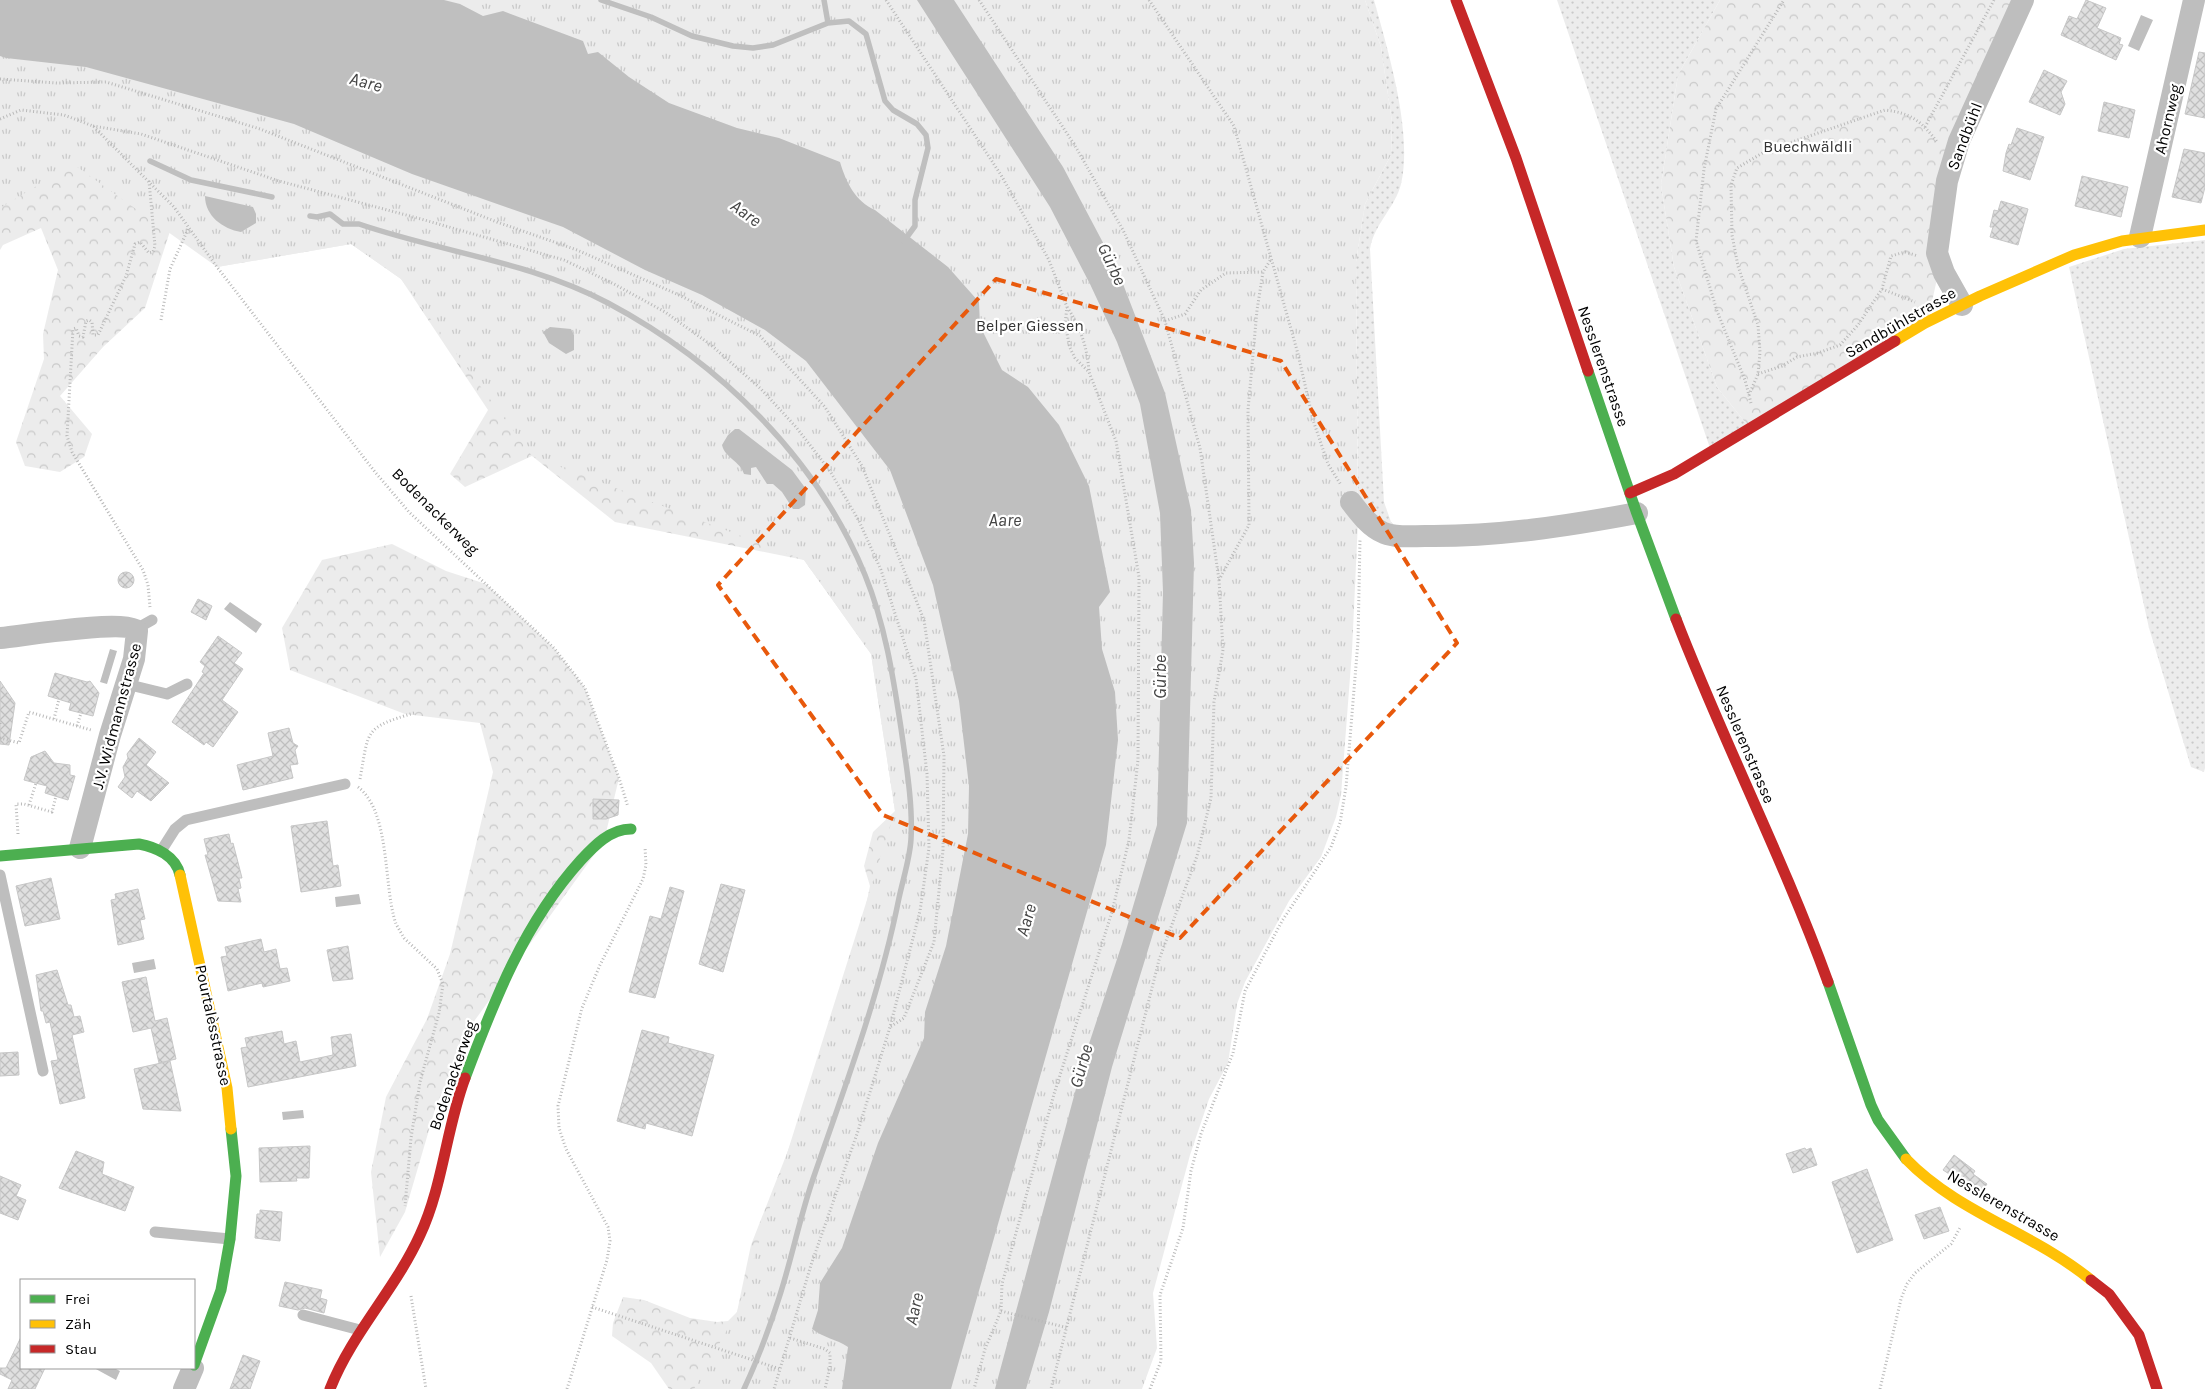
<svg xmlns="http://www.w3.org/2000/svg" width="2205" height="1389" font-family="Karla,sans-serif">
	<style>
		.grass { fill: url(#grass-dots) }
		.forest { fill: url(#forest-crowns) }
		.park { fill: url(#park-tufts) }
		.water { fill: #bfbfbf }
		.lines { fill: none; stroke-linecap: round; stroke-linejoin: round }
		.stream { stroke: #bfbfbf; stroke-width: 5.5 }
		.building { fill: url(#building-cross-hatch); stroke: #c7c7c7 }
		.path { stroke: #b9b9b9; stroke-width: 3; stroke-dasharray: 1 2.5; stroke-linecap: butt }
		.lane { stroke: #bebebe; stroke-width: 11 }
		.street { stroke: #bebebe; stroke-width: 22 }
		.fast { stroke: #4caf50; stroke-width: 11 }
		.slow { stroke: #ffc107; stroke-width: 11 }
		.jam { stroke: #c62828; stroke-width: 11 }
		.marked { fill: none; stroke: #e8590c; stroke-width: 4; stroke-dasharray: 10 6; stroke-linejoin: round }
		.labels { text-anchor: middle; stroke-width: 4.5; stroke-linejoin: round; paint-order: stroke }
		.street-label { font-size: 16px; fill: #000; stroke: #fff }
		.park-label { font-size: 16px; fill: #333; stroke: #fff }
		.water-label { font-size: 18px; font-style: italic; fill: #444; stroke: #fff }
	</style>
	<defs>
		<pattern id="grass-dots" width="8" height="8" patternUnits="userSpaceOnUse" patternTransform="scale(1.25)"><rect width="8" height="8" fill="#ececec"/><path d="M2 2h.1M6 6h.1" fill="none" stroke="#c9c9c9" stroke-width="1.8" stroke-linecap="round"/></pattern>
		<pattern id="forest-crowns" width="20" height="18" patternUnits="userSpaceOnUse" patternTransform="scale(1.25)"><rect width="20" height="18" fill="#ececec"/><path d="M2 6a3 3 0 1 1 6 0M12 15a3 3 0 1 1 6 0" fill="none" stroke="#c9c9c9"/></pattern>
		<pattern id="park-tufts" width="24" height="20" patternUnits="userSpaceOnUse" patternTransform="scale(1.25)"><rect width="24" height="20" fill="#ececec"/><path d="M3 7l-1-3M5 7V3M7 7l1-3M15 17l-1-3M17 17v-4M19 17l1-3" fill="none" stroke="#c9c9c9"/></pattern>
		<pattern id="building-cross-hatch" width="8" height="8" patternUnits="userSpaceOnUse" patternTransform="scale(1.25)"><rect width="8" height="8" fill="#dfdfdf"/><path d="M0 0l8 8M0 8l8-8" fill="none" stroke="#bebebe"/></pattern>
	</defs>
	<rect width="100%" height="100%" fill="#fff"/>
	<path class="grass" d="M 1365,0 L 1374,0 C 1388,51 1413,132 1401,184 C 1395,208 1374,224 1370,249 L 1384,502 L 1391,522 L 1400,531 L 1358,503 L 1356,262 L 1365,204 L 1391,155 L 1392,122 L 1381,47 Z
		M 1557,0 L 1720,0 L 1678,75 L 1661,185 L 1674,267 L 1717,387 L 1748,426 L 1710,448 Z
		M 2205,240 L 2205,768 L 2204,772 L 2191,767 L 2149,628 L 2069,267 L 2124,249 Z"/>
	<path class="forest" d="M 1720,0 L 2016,0 L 1953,139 L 1937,279 L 1929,315 L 1748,426 L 1717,387 L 1674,267 L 1661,185 L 1678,75 Z
		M 0,61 L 412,174 L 959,701 L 772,1389 L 669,1389 L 651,1363 L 612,1336 L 613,1323 L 623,1297 L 644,1300 L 690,1318 L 717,1322 L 728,1321 L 737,1312 L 751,1245 L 791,1143 L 861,930 L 870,886 L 864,866 L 873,832 L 895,811 L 871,654 L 804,560 L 615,522 L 532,456 L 465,487 L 450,474 L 488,410 L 401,279 L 351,244 L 217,267 L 175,216 L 145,308 L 103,347 L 60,396 L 92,434 L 84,457 L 60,472 L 25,466 L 16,442 L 44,359 L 43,334 L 58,270 L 41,228 L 3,245 L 0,250 Z
		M 392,544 L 446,571 L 486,584 L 554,648 L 585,688 L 619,778 L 604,841 L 475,1020 L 436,1106 L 405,1212 L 380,1257 L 371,1172 L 386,1097 L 427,1019 L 450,954 L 493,772 L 480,723 L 405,714 L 290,670 L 282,628 L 322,560 Z"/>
	<path class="park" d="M 0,0 L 1365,0 L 1381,47 L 1392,122 L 1391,155 L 1365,204 L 1356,262 L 1358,521 L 1352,651 L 1341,795 L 1336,817 L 1321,857 L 1289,901 L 1245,982 L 1237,1004 L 1228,1063 L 1209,1099 L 1190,1155 L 1153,1293 L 1157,1348 L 1142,1389 L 694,1389 L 737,1312 L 895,811 L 871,654 L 804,560 L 532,456 L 401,279 L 351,244 L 217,267 L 73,164 L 0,208 Z"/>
	<path class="water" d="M 0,0 L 444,0 L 460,4 L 483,16 L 503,11 L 583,41 L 588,54 L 598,52 L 629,77 L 669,103 L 737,128 L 779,138 L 840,162 C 846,182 855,201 875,210 L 948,267 L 979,302 L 980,326 L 1002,370 L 1028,387 L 1059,425 L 1089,486 L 1110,592 L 1099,607 L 1102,649 L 1115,692 L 1118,740 L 1106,845 L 951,1389 L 842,1389 L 848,1347 C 836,1339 824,1338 812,1329 L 818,1310 L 820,1283 L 842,1248 L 878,1143 L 924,1038 L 925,1012 L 946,946 L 968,834 L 969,786 L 959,701 L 933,585 L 890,470 L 806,361 L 765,330 L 702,295 L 645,270 L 563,227 L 412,174 L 294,124 L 86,67 L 6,58 L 0,56 Z
		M 917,0 L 954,0 L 1063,167 L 1118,271 L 1165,393 L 1191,510 L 1194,563 L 1187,823 L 1112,1067 L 1049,1312 L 1026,1389 L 995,1389 L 1084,1059 L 1122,944 L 1157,825 L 1163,592 L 1160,513 L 1140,404 L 1117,342 L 1090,284 L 1050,207 Z
		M 2141,15 L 2153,20 L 2139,51 L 2128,46 Z
		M 205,196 L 253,207 L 256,214 L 256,223 L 241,232 C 223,229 205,216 205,196 Z
		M 550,327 L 571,329 L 574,335 L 574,350 L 566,354 L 549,343 L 543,332 Z
		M 735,429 L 739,429 L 792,470 L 806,489 L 805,505 L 799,509 L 793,509 L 782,492 L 773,484 L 767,484 L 756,467 L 751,468 L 751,475 L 744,474 C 740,461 725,458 722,445 L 728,435 Z
		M 230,602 L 262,624 L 256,633 L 224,609 Z
		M 110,649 L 117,651 L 107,684 L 100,682 Z
		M 359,894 L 361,904 L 336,907 L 335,897 Z
		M 154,959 L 156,969 L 134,973 L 132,963 Z
		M 303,1110 L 304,1118 L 283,1120 L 282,1112 Z
		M 94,1368 L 114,1368 L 120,1371 L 116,1380 Z"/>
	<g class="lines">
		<path class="stream" d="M 601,0 L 651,17 L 692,36 L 733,46 L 753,48 L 773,45 L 828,23 L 849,21 L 866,34 L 885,101 L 893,110 L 917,124 L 926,135 L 928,148 L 915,200 L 915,226 L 904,241
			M 824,0 L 828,23
			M 150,161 L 191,180 L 272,197
			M 310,216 L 317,217 L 330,214 L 343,224 L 359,224 C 441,252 531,262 608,303 C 719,362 817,458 865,575 C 885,624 893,676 901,728 C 906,764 913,803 911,839 C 910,858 903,879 899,898 C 880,993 846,1084 814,1176 C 800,1216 792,1258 779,1298 C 769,1329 758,1359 744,1389"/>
	</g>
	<path class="building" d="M 2086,0 L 2106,8 L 2097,28 L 2121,38 L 2119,44 L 2123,45 L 2116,60 L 2061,35 L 2069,16 L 2077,19 Z
		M 2199,52 L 2205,53 L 2205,118 L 2185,114 Z
		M 2044,70 L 2067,81 L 2061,92 L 2065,104 L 2060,115 L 2029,102 Z
		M 2104,102 L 2135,110 L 2129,138 L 2098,131 Z
		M 2017,128 L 2044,137 L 2030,180 L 2003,171 L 2006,153 L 2009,144 L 2011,145 Z
		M 2184,149 L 2205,153 L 2205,187 L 2201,203 L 2172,197 Z
		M 2082,176 L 2128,187 L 2121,217 L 2075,206 Z
		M 2001,201 L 2028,209 L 2018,245 L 1990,237 L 1993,227 L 1990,227 L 1994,210 L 1998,211 Z
		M118 580a8 8 0 1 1 16 0a8 8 0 1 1-16 0Z
		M 198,599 L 212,606 L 206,620 L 191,612 Z
		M 218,636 L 242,653 L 234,663 L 243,669 L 222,700 L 238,712 L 213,747 L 206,742 L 204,745 L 172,722 L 204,673 L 202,672 L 205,666 L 200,662 Z
		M 55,673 L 87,682 L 90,681 L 99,693 L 93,716 L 69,710 L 71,703 L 48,696 Z
		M 0,681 L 15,703 L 9,745 L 0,744 Z
		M 289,728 L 293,743 L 298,746 L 295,750 L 298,764 L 290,765 L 293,778 L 243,790 L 237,765 L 273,756 L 268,733 Z
		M 139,738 L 156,752 L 146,765 L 169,783 L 151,801 L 137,791 L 132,798 L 118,787 L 125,777 L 123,767 L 128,758 L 127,754 Z
		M 45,751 L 54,763 L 70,765 L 70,775 L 75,776 L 68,800 L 45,793 L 47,786 L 24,780 L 31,757 Z
		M 593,799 L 619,800 L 618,815 L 606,819 L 593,819 Z
		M 327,821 L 333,866 L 338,865 L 341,886 L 301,892 L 291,826 Z
		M 229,834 L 231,844 L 233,843 L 242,878 L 239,878 L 241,888 L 238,889 L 241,902 L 218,901 L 205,855 L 208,855 L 204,839 Z
		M 51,878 L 60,919 L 25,926 L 16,886 Z
		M 721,884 L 745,890 L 723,972 L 699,964 Z
		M 670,887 L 684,891 L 655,998 L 629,992 L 650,916 L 661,919 Z
		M 138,889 L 145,919 L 140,920 L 144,939 L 118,945 L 111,900 L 116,899 L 115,894 Z
		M 261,939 L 264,952 L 276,949 L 280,969 L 287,968 L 290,981 L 263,987 L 262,983 L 228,991 L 221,957 L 227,956 L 225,947 Z
		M 348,946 L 353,979 L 333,981 L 327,950 Z
		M 57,970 L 68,1005 L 71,1005 L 74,1017 L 80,1016 L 84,1032 L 72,1035 L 85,1098 L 60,1104 L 51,1061 L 58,1060 L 50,1022 L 46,1023 L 43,1011 L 41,1011 L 36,975 Z
		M 146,977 L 155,1021 L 167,1018 L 176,1059 L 159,1063 L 151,1028 L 133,1032 L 122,982 Z
		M 642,1030 L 669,1037 L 668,1043 L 714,1055 L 692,1136 L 646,1123 L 645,1129 L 617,1121 Z
		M 282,1031 L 284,1044 L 296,1041 L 300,1062 L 333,1055 L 331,1037 L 351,1034 L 356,1066 L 248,1087 L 241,1048 L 247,1047 L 245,1038 Z
		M 18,1052 L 19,1075 L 0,1076 L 0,1053 Z
		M 170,1061 L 181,1111 L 143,1109 L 134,1069 Z
		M 310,1146 L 309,1178 L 296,1178 L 297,1181 L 260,1182 L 259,1148 Z
		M 1805,1148 L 1806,1150 L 1811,1148 L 1817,1165 L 1793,1173 L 1786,1154 Z
		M 76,1151 L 104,1162 L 102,1174 L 134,1187 L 125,1211 L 59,1188 Z
		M 1954,1155 L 1975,1171 L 1973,1174 L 1987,1184 L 1980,1194 L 1943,1170 Z
		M 1867,1169 L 1893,1240 L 1857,1253 L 1832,1182 Z
		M 0,1176 L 21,1185 L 16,1196 L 26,1200 L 18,1220 L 0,1213 Z
		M 1940,1207 L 1949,1231 L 1924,1239 L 1915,1215 Z
		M 260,1210 L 282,1212 L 280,1241 L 255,1238 L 257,1214 L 260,1214 Z
		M 285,1282 L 322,1290 L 320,1298 L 327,1300 L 324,1313 L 305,1308 L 298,1310 L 279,1306 Z
		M 21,1337 L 21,1368 L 45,1368 L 35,1389 L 8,1389 L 12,1380 L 0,1374 L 0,1368 L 6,1368 Z
		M 243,1355 L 260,1361 L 250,1389 L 230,1389 Z"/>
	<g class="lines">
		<path class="path" d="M 886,0 L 1001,175 L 1049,260 L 1067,307 L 1065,324 L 1070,348 L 1075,358 L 1089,372 L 1116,441 L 1139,577 L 1138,760 L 1129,840 L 1112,912 L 1054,1094 L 1002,1284 L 1001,1311 L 985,1349 L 974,1389
			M 979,0 L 1074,144 L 1123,230 L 1165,321 L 1200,448 L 1219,580 L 1223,650 L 1214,702 L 1211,798 L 1197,856 L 1159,960 L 1051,1389
			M 1149,0 L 1234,126 L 1298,354 L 1313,420 L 1328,464 L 1341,485
			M 0,79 L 57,83 L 106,82 L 260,129 L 497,222 L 577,250 L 679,295 L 760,336 L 825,407 L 862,466 L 924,620 L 944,756 L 943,850 L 934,942 L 904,1018 L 890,1027
			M 0,119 L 21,110 L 64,115 L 93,126 L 174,207 L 217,267 L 375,472 L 409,512 L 554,648 L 585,688 L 619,778 L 628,807
			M 93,126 L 141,134 L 279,181 L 421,219 L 564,260 L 614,284 L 665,312 L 711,345 L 761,389 L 796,427 L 830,471 L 859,521 L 881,570 L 916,679 L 927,774 L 929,848 L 920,911 L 890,1027 L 858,1131 L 811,1265 L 774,1389
			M 1925,127 L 1994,0
			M 149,181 L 155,246 L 153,252 L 149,253 L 140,242 L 135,244 L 126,276 L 98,335 L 93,335 L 92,322 L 89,320 L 86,321 L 83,337 L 79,336 L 76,328 L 73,329 L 67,436 L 72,452 L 143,570 L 148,585 L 150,607
			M 1882,289 L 1915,302
			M 1067,307 C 1081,328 1087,347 1089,371
			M 161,320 L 170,269 L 189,227
			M 1165,321 L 1185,314 L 1201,290 L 1226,273 L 1263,272
			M 1758,374 L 1782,366 L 1797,357 L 1818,353 L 1840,345 L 1858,325 L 1882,289 L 1891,256 L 1905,252 L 1918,256
			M 1749,395 L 1758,374 L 1760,352 L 1758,325 L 1738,266 L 1732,235 L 1731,185 L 1737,168 L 1766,151 L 1885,110 C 1912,113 1922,122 1938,143
			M 1751,403 L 1745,380 L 1717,311 L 1696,241 L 1704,169 L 1716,109 L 1784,0
			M 1219,580 L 1249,525 L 1248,410 L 1257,310 L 1263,272 L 1271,259
			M 54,719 L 59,699
			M 0,724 L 0,723
			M 77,726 L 81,713
			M 0,738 L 19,743 L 29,712 L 91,730
			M 360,779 C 369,729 364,728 414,713
			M 358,787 C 391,812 383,887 396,924 L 404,938 L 437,969 L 443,984 L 439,1013 L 420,1082 L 411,1138 L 405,1206
			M 29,805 L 36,783
			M 18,834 L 16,804 L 24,804 L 52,812 L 56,796
			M 411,1296 L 426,1389
			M 592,1307 L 780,1369
			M 1001,1311 L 1068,1328
			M 790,1338 L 825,1349 L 830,1353 L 830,1367 L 825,1389
			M 567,1389 L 607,1260 L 610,1241 L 608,1227 L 566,1149 L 559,1128 L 558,1106 L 582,1008 L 600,965 L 643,879 L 646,865 L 645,847
			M 1150,1389 L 1161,1361 L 1160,1295 L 1183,1228 L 1191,1171 L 1201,1134 L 1233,1053 L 1245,991 L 1282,921 L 1331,847 L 1340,823 L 1346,787 L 1358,641 L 1360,540
			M 1880,1389 L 1901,1299 L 1907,1284 L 1915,1273 L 1951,1244 L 1961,1226"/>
		<path class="lane" d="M 136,629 L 152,620
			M 126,684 L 167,694 L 187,684
			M 161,851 L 175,829 L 186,820 L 345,784
			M 0,875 L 43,1071
			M 155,1232 L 230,1239
			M 303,1315 L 360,1330"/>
		<path class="street" d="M 2140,237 L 2194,0
			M 1962,305 L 1944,273 L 1937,253 L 1947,181 L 1959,141 L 2023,0
			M 1351,502 C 1360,514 1370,527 1384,533 C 1397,538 1412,536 1425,536 C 1496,537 1568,526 1637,513
			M 0,638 C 23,636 123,619 137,631 L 134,659 L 110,735 L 80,848
			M 184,1389 L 193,1368"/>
		<path class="fast" d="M 1588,371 L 1636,511 L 1676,619
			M 0,856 L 139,844 C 156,847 176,856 180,875
			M 1828,982 L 1871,1105 L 1878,1120 L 1906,1159
			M 465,1078 C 494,1001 524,923 581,860 C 594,846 610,829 631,829
			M 194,1365 L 221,1290 L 230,1239 L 236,1176 L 231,1129"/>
		<path class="slow" d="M 1895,341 L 1925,323 L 1980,296 L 2074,255 L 2122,241 L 2205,230
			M 180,875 L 227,1088 L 231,1129
			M 1906,1159 C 1958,1213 2034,1233 2091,1280"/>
		<path class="jam" d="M 1456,0 L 1516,158 L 1588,371
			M 1630,493 L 1674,474 L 1895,341
			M 1676,619 C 1723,741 1783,858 1828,982
			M 2091,1280 L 2109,1294 L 2139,1335 L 2157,1389
			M 330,1389 C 352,1333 395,1290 420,1235 C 443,1186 446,1129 465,1078"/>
	</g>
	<path class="marked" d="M 996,279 L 1281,361 L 1457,643 L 1180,938 L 883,815 L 718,585 Z"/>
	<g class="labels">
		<g class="street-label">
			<text transform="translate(2167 119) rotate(-77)" y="6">Ahornweg</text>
			<text transform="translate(1964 136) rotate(-69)" y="6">Sandbühl</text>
			<text transform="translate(1900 322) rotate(-30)" y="6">Sandbühlstrasse</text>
			<text transform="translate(1604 366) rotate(71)" y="6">Nesslerenstrasse</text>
			<text transform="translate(436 511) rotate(45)" y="6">Bodenackerweg</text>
			<text transform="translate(116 716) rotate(-75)" y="6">J.V. Widmannstrasse</text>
			<text transform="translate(1746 744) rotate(67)" y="6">Nesslerenstrasse</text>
			<text transform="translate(214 1025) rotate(78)" y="6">Pourtalèsstrasse</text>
			<text transform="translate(452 1075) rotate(-71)" y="6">Bodenackerweg</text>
			<text transform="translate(2004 1205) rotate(30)" y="6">Nesslerenstrasse</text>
		</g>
		<g class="park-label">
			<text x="1808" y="152">Buechwäldli</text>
			<text x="1030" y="331">Belper Giessen</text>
		</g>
		<g class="water-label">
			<text transform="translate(366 82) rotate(15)" y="6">Aare</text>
			<text transform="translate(746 213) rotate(36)" y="6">Aare</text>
			<text transform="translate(1112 264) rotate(65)" y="6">Gürbe</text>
			<text x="1005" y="526">Aare</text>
			<text transform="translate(1160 677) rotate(-90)" y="6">Gürbe</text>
			<text transform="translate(1026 920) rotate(-73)" y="6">Aare</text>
			<text transform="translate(1081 1066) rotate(-74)" y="6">Gürbe</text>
			<text transform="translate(914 1309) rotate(-77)" y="6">Aare</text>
		</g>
	</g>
	<rect x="20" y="1279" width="175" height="90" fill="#ffffff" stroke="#999999"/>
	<rect x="30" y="1295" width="25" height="8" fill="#4caf50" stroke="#999999"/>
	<text x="65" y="1304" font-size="15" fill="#000000">Frei</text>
	<rect x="30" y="1320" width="25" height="8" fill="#ffc107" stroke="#999999"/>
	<text x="65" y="1329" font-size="15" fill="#000000">Zäh</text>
	<rect x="30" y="1345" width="25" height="8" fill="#c62828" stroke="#999999"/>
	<text x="65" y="1354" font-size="15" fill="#000000">Stau</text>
</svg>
